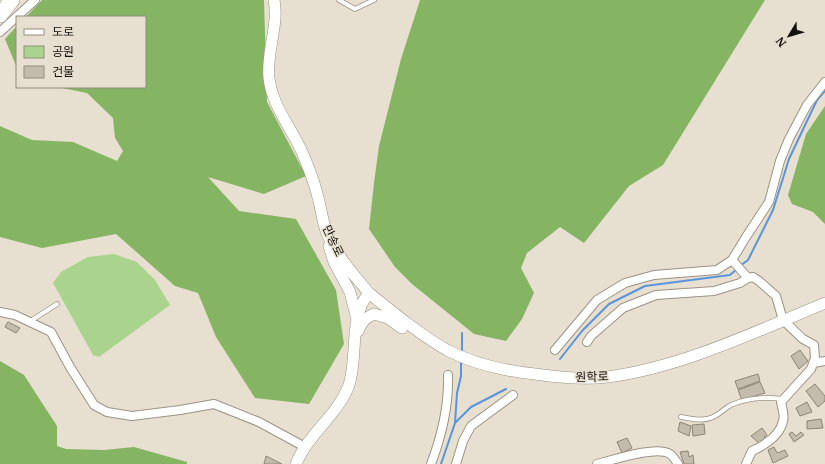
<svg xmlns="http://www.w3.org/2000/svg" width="825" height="464" font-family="Merriweather,'Noto Sans KR',serif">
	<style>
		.green { fill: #aad48e }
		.forest { fill: #85b563 }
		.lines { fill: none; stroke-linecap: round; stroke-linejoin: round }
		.stream { stroke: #5a95dc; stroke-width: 2 }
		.building { fill: #c3bbab; stroke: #8c8475 }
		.lane-casing { stroke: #9b9384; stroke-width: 5.5 }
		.street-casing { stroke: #9b9384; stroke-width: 10 }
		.secondary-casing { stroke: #9b9384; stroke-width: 12 }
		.highway-casing { stroke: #9b9384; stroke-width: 16 }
		.lane { stroke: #fff; stroke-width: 4 }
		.street { stroke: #fff; stroke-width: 8 }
		.secondary { stroke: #fff; stroke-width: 11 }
		.highway { stroke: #fff; stroke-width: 15 }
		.labels { text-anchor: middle; stroke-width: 3; stroke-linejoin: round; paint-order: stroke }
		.street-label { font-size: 12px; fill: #13110b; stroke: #e7dfcf }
	</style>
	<rect width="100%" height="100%" fill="#e7dfcf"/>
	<path class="green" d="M 114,254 L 137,262 L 155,280 L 170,305 L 99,357 L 93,355 L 53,283 L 61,272 L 88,257 Z"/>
	<path class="forest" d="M 42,0 L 264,0 L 267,102 L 306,176 L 264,194 L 208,177 L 239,211 L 296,219 L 336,290 L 344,344 L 309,404 L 255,398 L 216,337 L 198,293 L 175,286 L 116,234 L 42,248 L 0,237 L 0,126 L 32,140 L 73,142 L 117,161 L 123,151 L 115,138 L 113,118 L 87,93 L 57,87 L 145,87 L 145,17 L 26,17 Z
		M 420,0 L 765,0 L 663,165 L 629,186 L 584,243 L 560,227 L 527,253 L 521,268 L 534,293 L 522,319 L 506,341 L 474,334 L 412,284 L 395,267 L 369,229 L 374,183 L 379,146 L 401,59 Z
		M 17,26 L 17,68 L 5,39 Z
		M 825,106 L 825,224 L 813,212 L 792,204 L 788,195 L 806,134 Z
		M 0,361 L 24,375 L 57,426 L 57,446 L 66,449 L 104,450 L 134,447 L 187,462 L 187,464 L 0,464 Z"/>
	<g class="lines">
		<path class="stream" d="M 740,266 L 748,260 L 773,210 L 789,159 L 817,100 L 825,91
			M 462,352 L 462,333
			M 560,359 L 582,331 L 609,304 L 645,286 L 730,275 L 737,269
			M 455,423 L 457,393 L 461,376 L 461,360
			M 441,464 L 455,423 L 471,407 L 506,389"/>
	</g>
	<path class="building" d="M 8,322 L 20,328 L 16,333 L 5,327 Z
		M 800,350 L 808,361 L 799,369 L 791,356 Z
		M 758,374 L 760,381 L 738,389 L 735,381 Z
		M 760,382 L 765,393 L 742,400 L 738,390 Z
		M 815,384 L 825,396 L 825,401 L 818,407 L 806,391 Z
		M 807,402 L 812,412 L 800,416 L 796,408 Z
		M 821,419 L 823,428 L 807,429 L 807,421 Z
		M 680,422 L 691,426 L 689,436 L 678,431 Z
		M 704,424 L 705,434 L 693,436 L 692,425 Z
		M 762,428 L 767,435 L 764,437 L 766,439 L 759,443 L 751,436 Z
		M 792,432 L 796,436 L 801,432 L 804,435 L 794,442 L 789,434 Z
		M 627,438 L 632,448 L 622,453 L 617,442 Z
		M 774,447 L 777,453 L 785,450 L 788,456 L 773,463 L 768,450 Z
		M 688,451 L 689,457 L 693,455 L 694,464 L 684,464 L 680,452 Z
		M 266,456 L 282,464 L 264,464 Z"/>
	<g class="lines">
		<defs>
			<path id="lane" d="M 339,0 L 355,9 L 374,0
				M 29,322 L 57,304
				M 681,417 C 693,419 704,422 715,416 C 721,413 725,408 731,405 C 747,398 766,397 783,399"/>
			<path id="street" d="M 0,32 L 35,0
				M 732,260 L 748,278
				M 0,312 L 15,315 L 51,332 L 70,367 L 94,405 L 107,412 L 132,416 L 180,410 L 214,404 L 259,422 L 305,447
				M 587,342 L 591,336 L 623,308 L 656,295 L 714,291 L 740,283 L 748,278
				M 555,350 L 597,300 L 625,283 L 654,275 L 717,270 L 732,260 L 746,237 L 769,202 L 780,161 L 789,139 L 807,105 L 825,82
				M 814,363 L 825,361
				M 431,464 C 442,435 449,406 448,375
				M 456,464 L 463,441 L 471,426 L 513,395
				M 597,464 C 613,460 657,445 670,454 C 673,456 676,461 678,464
				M 746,464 L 752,451 C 765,445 780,436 783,421 C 785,416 782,407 781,402 L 811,369 L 815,358 L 814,345 L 803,339 L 783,320 L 776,296 L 759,281 L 753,277 L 748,278"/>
			<path id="secondary" d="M 274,0 C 279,26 266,52 269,78 C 272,106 291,127 302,152 C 309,168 315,184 319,201 C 321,211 323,221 326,231 C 335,254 353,274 369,293 C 366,297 363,301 361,306 C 351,331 357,359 349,385 C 338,415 308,434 296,464
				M 329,246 L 334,262 L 350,292 L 357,319
				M 369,293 C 394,313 419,334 447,350 C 474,364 505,371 535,374 C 556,377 586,380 607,377 C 680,368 757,331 825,303
				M 358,331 C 362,322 365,318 374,314 L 388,318 L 402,328"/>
			<path id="highway" d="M 0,15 L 12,0"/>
		</defs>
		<use href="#lane" class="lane-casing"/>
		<use href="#street" class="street-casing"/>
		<use href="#secondary" class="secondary-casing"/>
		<use href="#highway" class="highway-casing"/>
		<use href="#lane" class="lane"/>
		<use href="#street" class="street"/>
		<use href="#secondary" class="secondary"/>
		<use href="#highway" class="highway"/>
	</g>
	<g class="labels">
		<g class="street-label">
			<text transform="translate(333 241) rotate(64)" y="4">만송로</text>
			<text transform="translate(592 377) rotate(-2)" y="4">원학로</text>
		</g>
	</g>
	<rect x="16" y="16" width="130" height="72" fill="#e7dfcf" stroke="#928d81"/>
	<rect x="24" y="29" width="20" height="6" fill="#ffffff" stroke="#928d81"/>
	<text x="52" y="36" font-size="12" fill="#13110b">도로</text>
	<rect x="24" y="46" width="20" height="12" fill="#aad48e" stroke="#928d81"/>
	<text x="52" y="56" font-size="12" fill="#13110b">공원</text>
	<rect x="24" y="66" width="20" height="12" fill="#c3bbab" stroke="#928d81"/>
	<text x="52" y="76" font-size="12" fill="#13110b">건물</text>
	<g transform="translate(789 36) rotate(232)" stroke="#e7dfcf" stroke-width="3" paint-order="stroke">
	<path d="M0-3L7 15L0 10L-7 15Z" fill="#13110b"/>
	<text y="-6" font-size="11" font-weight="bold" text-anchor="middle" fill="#13110b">N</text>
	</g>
</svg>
